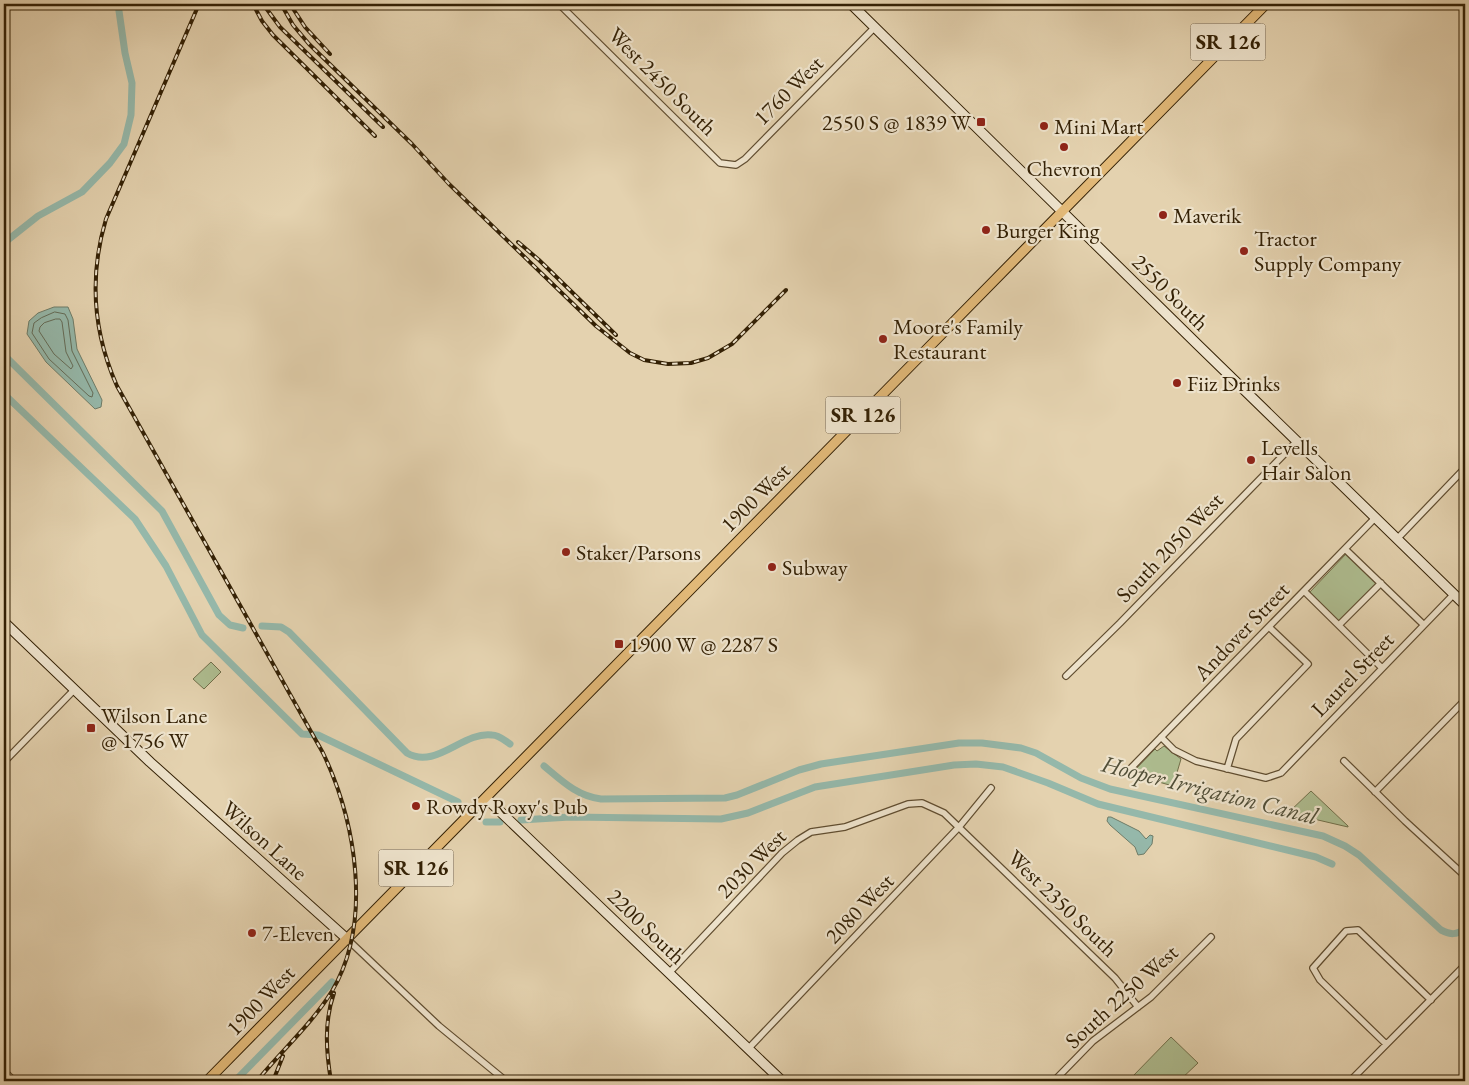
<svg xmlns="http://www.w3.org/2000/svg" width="1469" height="1085" font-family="'EB Garamond',serif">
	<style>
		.green { fill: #aebd90; stroke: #716f4a }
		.water { fill: #95b8aa; stroke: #6e7c68 }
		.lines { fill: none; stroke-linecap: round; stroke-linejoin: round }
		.shore { stroke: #646c58; stroke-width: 1 }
		.canal { stroke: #95b8aa; stroke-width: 7 }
		.street-casing { stroke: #604d30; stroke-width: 8 }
		.secondary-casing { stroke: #342105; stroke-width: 11 }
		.primary-casing { stroke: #342105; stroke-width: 11 }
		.street { stroke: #ede2cb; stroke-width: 5.5 }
		.secondary { stroke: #ede2cb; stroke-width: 9 }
		.primary { stroke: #e2b978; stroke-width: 9 }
		.rail-casing { stroke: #342105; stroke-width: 4 }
		.rail { stroke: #ede2cb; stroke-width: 2; stroke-dasharray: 5.5; stroke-linecap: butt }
		.poi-dot { fill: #8f2418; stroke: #ede2cb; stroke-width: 2 }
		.labels { text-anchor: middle; stroke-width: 4.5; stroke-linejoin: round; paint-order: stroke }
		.shield { fill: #ede2cb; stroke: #6c5b40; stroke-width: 1 }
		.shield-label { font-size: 21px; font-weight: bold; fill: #342105 }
		.street-label { font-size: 22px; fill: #342105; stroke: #ede2cb }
		.poi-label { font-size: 22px; fill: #342105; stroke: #ede2cb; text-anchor: start }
		.water-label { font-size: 24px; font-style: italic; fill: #514e37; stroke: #ede2cb }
	</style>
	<rect width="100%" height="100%" fill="#e4d2af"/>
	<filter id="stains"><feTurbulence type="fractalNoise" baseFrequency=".004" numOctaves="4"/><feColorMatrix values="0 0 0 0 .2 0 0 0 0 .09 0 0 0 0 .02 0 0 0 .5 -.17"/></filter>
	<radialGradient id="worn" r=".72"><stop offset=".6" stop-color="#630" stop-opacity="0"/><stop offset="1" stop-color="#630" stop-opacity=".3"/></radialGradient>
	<path class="green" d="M 1346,554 L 1377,584 L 1340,622 L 1309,593 Z
		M 211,662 L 221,672 L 204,689 L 193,679 Z
		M 1164,746 L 1181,759 L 1173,786 L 1123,772 L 1127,768 L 1131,772 L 1134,771 L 1155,749 L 1157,751 Z
		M 1311,791 L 1348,826 L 1348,827 L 1288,813 Z
		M 1171,1037 L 1198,1063 L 1179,1081 L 1139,1081 L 1133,1076 Z"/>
	<path class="water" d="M 54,307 L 68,307 L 73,319 L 77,349 L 102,400 L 101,407 L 95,409 L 46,362 L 27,334 L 29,321 L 38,313 Z
		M 1108,817 L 1111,817 L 1139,831 L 1146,839 L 1150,835 L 1153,836 L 1152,844 L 1144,854 L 1138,855 L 1135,847 L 1110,825 L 1107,821 Z"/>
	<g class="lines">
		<path class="shore" d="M 55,312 L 65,314 L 68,320 L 72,351 L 93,393 L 92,397 L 89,396 L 49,359 L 32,333 L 34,323 L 41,318 Z
			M 56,319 L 60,319 L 62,322 L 66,352 L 73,366 L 71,369 L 54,354 L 39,331 L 40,327 L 44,323 Z"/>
		<path class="canal" d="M 4,243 L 38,216 L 82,192 L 110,163 L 124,144 L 131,115 L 132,83 L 125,53 L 118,4
			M 4,355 L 162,511 L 219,615 L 230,625 L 243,628
			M 4,394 L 135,519 L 166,566 L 202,635 L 302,734 L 318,735 L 458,802
			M 262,626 L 281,627 L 289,632 L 407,753 C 436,770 463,731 492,735 C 499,735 504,740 510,744
			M 544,766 C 562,781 577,796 601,799 L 725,798 L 737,795 L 799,770 L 821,764 L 959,743 L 982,743 L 1021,748 L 1036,753 L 1081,778 L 1110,789 L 1323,836 L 1345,846 L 1359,855 L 1441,930 C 1451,935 1456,935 1465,929
			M 521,820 L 570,817 L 721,819 L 748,813 L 815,787 L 954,765 L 976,764 L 1003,767 L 1048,783 L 1098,804 L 1316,857 L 1332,864
			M 486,822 L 500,822
			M 235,1081 L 332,982"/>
		<defs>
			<path id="street" d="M 559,4 L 720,163 L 736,165 L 745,159 L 875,27
				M 1397,539 L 1465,468
				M 1345,549 L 1424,625
				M 1304,591 L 1382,668
				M 1339,625 L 1381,583
				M 1066,676 L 1120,623 L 1297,441
				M 1161,737 L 1174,750 L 1196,761 L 1266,778 L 1281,773 L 1454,594
				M 1344,761 L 1405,821 L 1465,876
				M 4,762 L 74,690
				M 1131,768 L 1375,518
				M 1227,769 L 1236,739 L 1308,664 L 1269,627
				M 1375,792 L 1465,700
				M 346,938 L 439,1026 L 506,1081
				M 669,973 L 782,853 L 798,840 L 811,832 L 845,827 L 908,804 L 922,803 L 944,813 L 1115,978 L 1138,1007
				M 1386,1044 L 1320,980 L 1313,968 L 1346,931 L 1358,930 L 1431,1000
				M 748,1049 L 959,827 L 991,788
				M 4,1071 L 14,1081
				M 1054,1081 L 1093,1041 L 1151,997 L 1211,937
				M 1350,1081 L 1465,965"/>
			<path id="secondary" d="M 851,4 L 1197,344 L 1465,605
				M 4,622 L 150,762 L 346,938
				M 486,798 L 782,1081"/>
			<path id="primary" d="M 207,1081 C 558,721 914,364 1266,4"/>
		</defs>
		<use href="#street" class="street-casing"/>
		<use href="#secondary" class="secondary-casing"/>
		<use href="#primary" class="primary-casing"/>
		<use href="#street" class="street"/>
		<use href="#secondary" class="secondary"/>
		<use href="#primary" class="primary"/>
		<defs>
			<path id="rail" d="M 199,4 L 106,219 C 89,276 93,332 117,386 L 323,753 C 356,822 373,922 332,991 C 312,1024 281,1051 257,1081
				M 253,4 L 262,21 L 273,35 L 375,136
				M 263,4 L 280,27 L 383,127
				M 281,4 L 293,25 L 309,44 L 412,144 L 449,184 L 596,326 L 630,353 L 644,360 L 668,364 L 691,363 L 708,358 L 732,344 L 786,290
				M 290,4 L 305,27 L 330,54
				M 518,242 L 539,260 L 616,335
				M 273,1081 L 283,1056
				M 331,1081 C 326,1051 324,1022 334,993"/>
		</defs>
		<use href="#rail" class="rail-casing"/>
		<use href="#rail" class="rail"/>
	</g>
	<g class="poi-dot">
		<rect x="976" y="117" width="10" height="10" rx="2.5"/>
		<circle cx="1044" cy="126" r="5"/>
		<circle cx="1064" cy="147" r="5"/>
		<circle cx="1163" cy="215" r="5"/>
		<circle cx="986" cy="230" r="5"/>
		<circle cx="1244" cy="251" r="5"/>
		<circle cx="883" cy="339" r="5"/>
		<circle cx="1177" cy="383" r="5"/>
		<circle cx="1251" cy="460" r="5"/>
		<circle cx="566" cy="552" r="5"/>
		<circle cx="772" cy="567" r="5"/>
		<rect x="614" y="639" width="10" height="10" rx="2.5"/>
		<rect x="86" y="723" width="10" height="10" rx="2.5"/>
		<circle cx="416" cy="806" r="5"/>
		<circle cx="252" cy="933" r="5"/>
	</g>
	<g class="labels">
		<g class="shield">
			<rect x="1190.5" y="23.5" width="75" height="37" rx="4"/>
			<rect x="825.5" y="396.5" width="75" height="37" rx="4"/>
			<rect x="378.5" y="849.5" width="75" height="37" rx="4"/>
		</g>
		<g class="shield-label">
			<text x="1228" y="49">SR 126</text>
			<text x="863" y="422">SR 126</text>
			<text x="416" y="875">SR 126</text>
		</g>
		<g class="street-label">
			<text transform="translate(663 81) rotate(45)" y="8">West 2450 South</text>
			<text transform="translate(788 90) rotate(-45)" y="8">1760 West</text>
			<text transform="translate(1171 292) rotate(45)" y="8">2550 South</text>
			<text transform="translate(755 497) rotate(-45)" y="8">1900 West</text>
			<text transform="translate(1169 547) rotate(-46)" y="8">South 2050 West</text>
			<text transform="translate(1241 631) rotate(-46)" y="8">Andover Street</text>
			<text transform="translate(1352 674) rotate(-46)" y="8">Laurel Street</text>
			<text transform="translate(265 840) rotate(42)" y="8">Wilson Lane</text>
			<text transform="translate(751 863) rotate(-45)" y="8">2030 West</text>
			<text transform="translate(1063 903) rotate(44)" y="8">West 2350 South</text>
			<text transform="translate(859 908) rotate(-46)" y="8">2080 West</text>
			<text transform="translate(647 926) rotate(44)" y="8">2200 South</text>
			<text transform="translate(1121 996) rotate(-42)" y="8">South 2250 West</text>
			<text transform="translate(260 1000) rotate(-46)" y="8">1900 West</text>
		</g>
		<g class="poi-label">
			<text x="971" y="130" text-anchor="end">2550 S @ 1839 W</text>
			<text x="1054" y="134">Mini Mart</text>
			<text x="1064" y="176" text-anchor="middle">Chevron</text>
			<text x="1173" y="223">Maverik</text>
			<text x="996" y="238">Burger King</text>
			<text x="1254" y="246">Tractor<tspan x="1254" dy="25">Supply Company</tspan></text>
			<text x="893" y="334">Moore's Family<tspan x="893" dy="25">Restaurant</tspan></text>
			<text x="1187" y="391">Fiiz Drinks</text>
			<text x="1261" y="455">Levells<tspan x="1261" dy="25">Hair Salon</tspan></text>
			<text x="576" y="560">Staker/Parsons</text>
			<text x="782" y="575">Subway</text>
			<text x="629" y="652">1900 W @ 2287 S</text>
			<text x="101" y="723">Wilson Lane<tspan x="101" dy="25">@ 1756 W</tspan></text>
			<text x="426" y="814">Rowdy Roxy's Pub</text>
			<text x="262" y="941">7-Eleven</text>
		</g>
		<g class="water-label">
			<text transform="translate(1210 790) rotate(14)" y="8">Hooper Irrigation Canal</text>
		</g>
	</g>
	<rect width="1469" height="1085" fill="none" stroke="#e4d2af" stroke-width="20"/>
	<rect x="5" y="5" width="1459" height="1075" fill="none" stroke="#342105" stroke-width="2.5"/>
	<rect x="10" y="10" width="1449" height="1065" fill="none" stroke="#342105"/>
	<rect width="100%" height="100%" filter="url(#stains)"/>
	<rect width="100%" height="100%" fill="url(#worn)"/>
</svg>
